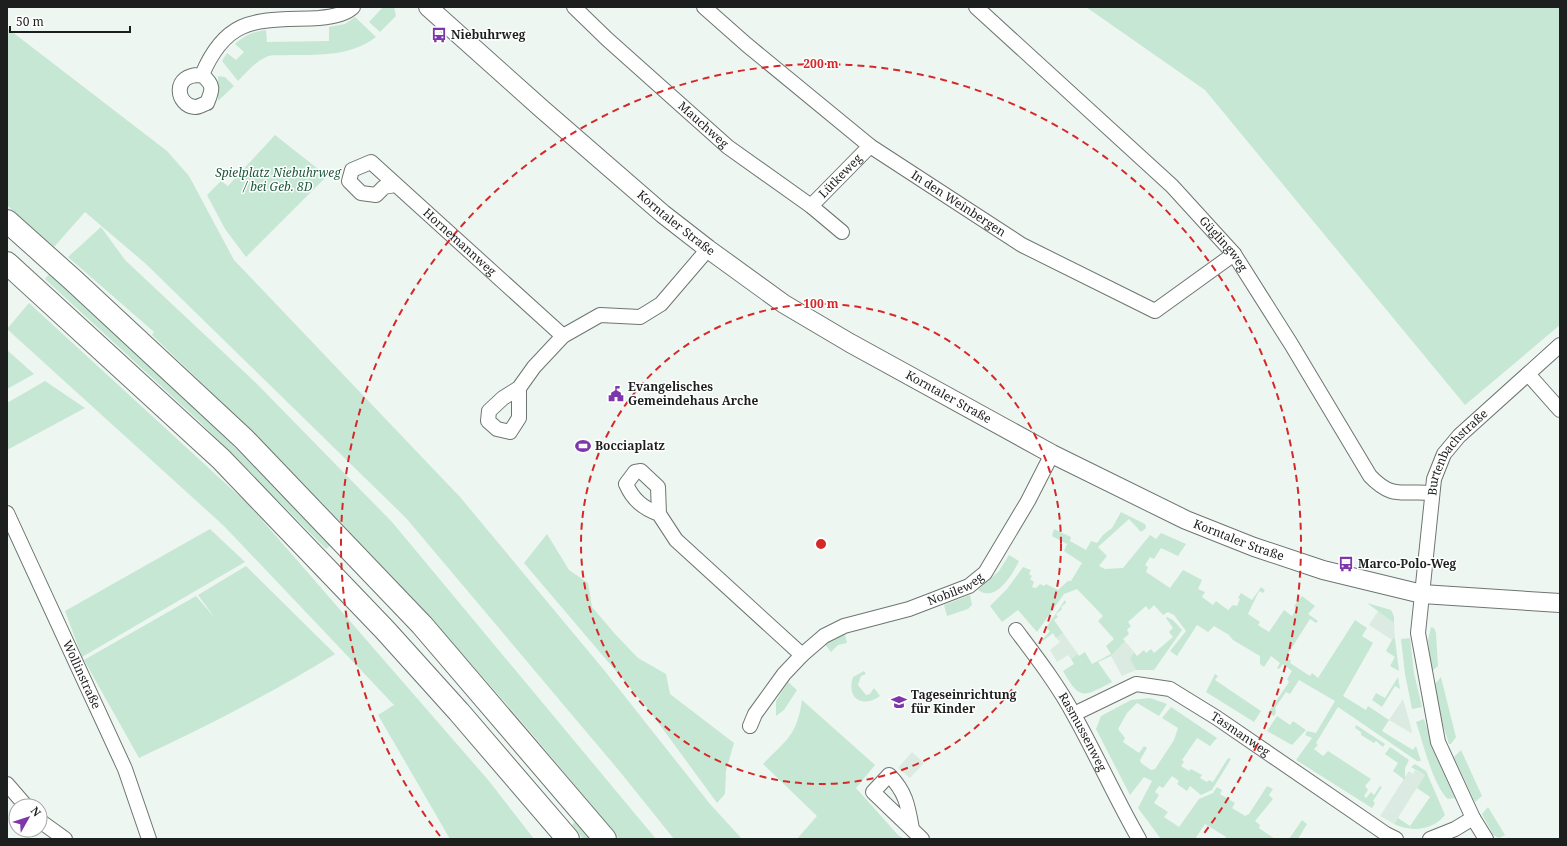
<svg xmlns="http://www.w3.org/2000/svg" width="1567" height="846" font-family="'Noto Serif',serif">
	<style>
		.built { fill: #dbebe1 }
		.green { fill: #c6e7d4 }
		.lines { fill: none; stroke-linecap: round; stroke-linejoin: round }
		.minor-casing { stroke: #6e7571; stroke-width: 16 }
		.tertiary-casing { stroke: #6e7571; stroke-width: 20 }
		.trunk-casing { stroke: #6e7571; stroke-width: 24 }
		.minor { stroke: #fff; stroke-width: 14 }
		.tertiary { stroke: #fff; stroke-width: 18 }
		.trunk { stroke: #fff; stroke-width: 22 }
		.ring { fill: none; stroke: #d62828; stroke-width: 2; stroke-dasharray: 7 5 }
		.labels { text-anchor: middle; stroke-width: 3; stroke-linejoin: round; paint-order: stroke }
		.poi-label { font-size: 12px; font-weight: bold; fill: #1d1f1e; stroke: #fff; text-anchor: start }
		.street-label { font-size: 12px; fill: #1d1f1e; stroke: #fff }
		.park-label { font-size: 12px; font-style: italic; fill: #1d5a3d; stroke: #fff }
		.centre { fill: #d62828; stroke: #fff; stroke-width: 2 }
		.ring-label { font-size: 12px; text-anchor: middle; font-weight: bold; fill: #d62828; stroke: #fff; stroke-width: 3; stroke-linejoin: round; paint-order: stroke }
	</style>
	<rect width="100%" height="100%" fill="#eef6f1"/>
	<path class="built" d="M 1378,611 L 1394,623 L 1395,639 L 1393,638 L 1392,640 L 1369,625 Z
		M 1063,633 L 1078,654 L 1071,659 L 1068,655 L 1057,662 L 1050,650 L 1060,642 L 1056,638 Z
		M 1125,641 L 1134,652 L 1130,659 L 1136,670 L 1122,676 L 1111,656 Z
		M 1403,699 L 1412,731 L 1411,733 L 1389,720 Z
		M 912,752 L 924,763 L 910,778 L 898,768 Z
		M 1415,770 L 1425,775 L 1394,824 L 1380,816 L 1409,771 L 1413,774 Z"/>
	<path class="green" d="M 383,7 L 394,7 L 396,16 L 380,32 L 369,22 Z
		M 1086,7 L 1560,7 L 1560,325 L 1465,405 L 1205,90 Z
		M 355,17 L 376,37 C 351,56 321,55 290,55 C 283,56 272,54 266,57 C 255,62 247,72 238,81 L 222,61 L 227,53 L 236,60 L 244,52 L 235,44 C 245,35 253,32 266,30 L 267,42 L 329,41 L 329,27 L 345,24 Z
		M 7,28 L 167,151 L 189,176 L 234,260 L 460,497 L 604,670 L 710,804 L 742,839 L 674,839 L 621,773 L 406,518 L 146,264 L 85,212 L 54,247 L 7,205 Z
		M 218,76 L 225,77 L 234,86 L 218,101 Z
		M 275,135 L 327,176 L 246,257 L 225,229 L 207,195 L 221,181 L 228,186 Z
		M 101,227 L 125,260 L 258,385 L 392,522 L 656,839 L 619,839 C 543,745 464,653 381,565 C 307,486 230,410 152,335 L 154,332 L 68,257 Z
		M 50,273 L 205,417 L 331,545 L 326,549 L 201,423 L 45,279 Z
		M 29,303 L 249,505 L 489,781 L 534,839 L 450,839 L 378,715 L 394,705 L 224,526 L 7,329 Z
		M 7,350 L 34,374 L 7,389 Z
		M 45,381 L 85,408 L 7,450 L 7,403 Z
		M 1121,512 L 1145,524 L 1146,528 L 1141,532 L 1129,519 L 1098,547 L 1107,556 L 1099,566 L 1105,569 L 1123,568 L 1150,535 L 1156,539 L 1161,533 L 1186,544 L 1178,556 L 1161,548 L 1154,559 L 1150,557 L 1145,565 L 1148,567 L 1146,572 L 1170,588 L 1183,570 L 1202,580 L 1198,589 L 1205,592 L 1202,597 L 1213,605 L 1216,601 L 1228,610 L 1233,605 L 1237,606 L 1240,599 L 1238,598 L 1241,593 L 1252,600 L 1261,587 L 1265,590 L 1263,593 L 1259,591 L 1248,614 L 1260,622 L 1258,625 L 1269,632 L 1284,610 L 1292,616 L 1297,608 L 1294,606 L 1302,596 L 1315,606 L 1308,614 L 1318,621 L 1316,623 L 1310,619 L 1286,657 L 1291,661 L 1290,663 L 1310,676 L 1312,673 L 1318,678 L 1355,620 L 1367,628 L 1362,636 L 1373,643 L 1343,696 L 1366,710 L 1368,706 L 1389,720 L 1382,731 L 1413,750 L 1416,746 L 1421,761 L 1417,761 L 1338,707 L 1316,743 L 1318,745 L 1314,749 L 1323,756 L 1328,751 L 1371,779 L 1365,786 L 1368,790 L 1364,796 L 1366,798 L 1371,792 L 1374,795 L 1380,786 L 1382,787 L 1373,801 L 1375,803 L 1372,808 L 1296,760 L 1312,738 L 1305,735 L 1307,731 L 1316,733 L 1335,701 L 1299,680 L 1290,694 L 1286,692 L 1275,708 L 1276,712 L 1274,716 L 1268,713 L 1289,682 L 1287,679 L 1292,671 L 1283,664 L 1279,669 L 1277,668 L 1280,663 L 1271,656 L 1264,667 L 1260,664 L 1260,656 L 1233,640 L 1229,635 L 1214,626 L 1208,632 L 1197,625 L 1177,656 L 1170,651 L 1186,631 L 1174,615 L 1168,612 L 1163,615 L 1154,605 L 1149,610 L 1146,606 L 1128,622 L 1131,626 L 1127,630 L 1129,634 L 1123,639 L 1125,641 L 1111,656 L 1098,662 L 1112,682 C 1083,697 1080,701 1063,671 L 1074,664 L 1071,659 L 1078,654 L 1079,656 L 1085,652 L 1092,664 L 1111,654 L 1106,646 L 1114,639 L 1098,621 L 1103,616 L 1077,589 L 1064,594 L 1037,632 L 1018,610 L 1002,622 L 990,606 L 1007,589 L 1023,567 L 1031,570 L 1029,574 L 1032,576 L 1030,579 L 1034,582 L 1032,587 L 1036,588 L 1040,584 L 1044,586 L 1046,584 L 1058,590 L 1068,581 L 1071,581 L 1082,563 L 1064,551 L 1067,544 L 1052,536 L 1054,529 L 1071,537 L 1070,541 L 1086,550 L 1091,541 L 1097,543 L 1103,535 L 1112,528 Z
		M 210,529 L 245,562 L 82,657 L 65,611 Z
		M 547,534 L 569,570 L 588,583 L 592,607 L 615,634 L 638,658 L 666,674 L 670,694 L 734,743 L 726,771 L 725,794 L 717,803 L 649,710 L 524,563 Z
		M 1009,555 L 1019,561 C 1012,575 996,603 978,590 L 999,571 Z
		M 246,566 L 335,654 C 272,693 207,726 139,758 L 84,660 L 196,596 L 215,618 L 198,595 Z
		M 970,595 L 972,605 L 968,609 L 947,616 L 944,605 Z
		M 1065,600 L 1066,603 L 1061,607 L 1062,609 L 1056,614 L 1058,617 L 1054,620 L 1063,633 L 1056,638 L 1053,633 L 1043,641 L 1041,638 L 1044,638 L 1050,631 L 1046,628 Z
		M 1367,603 L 1391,610 L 1394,616 L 1394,623 Z
		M 1167,617 L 1173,620 L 1182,630 L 1154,670 L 1136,670 L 1130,659 L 1134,652 L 1137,656 L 1144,650 L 1146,653 L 1151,649 L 1154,653 L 1173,637 L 1169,632 L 1173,628 L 1166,618 Z
		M 1431,627 L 1434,628 L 1436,633 L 1438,666 L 1431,672 L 1428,640 Z
		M 844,631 L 847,643 L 838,645 L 831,652 L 824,643 Z
		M 1393,638 L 1395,639 L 1399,671 L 1390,666 L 1395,657 L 1386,651 Z
		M 1410,638 L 1414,673 L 1422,707 L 1412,709 L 1405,674 L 1401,639 Z
		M 864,671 L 866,674 L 861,676 L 858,685 L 866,695 L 870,694 L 874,688 L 880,696 C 862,709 846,698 853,677 Z
		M 1215,674 L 1218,676 L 1215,680 L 1261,711 L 1254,722 L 1206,692 Z
		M 1398,677 L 1400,689 L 1395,686 L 1382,707 L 1372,700 L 1376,693 L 1385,698 Z
		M 1441,677 L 1456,737 L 1451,744 L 1449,744 L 1434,697 L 1434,685 Z
		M 788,682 L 797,690 L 784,710 L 776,716 L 776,701 Z
		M 1150,698 L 1167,704 L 1159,716 L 1137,703 L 1127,713 L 1118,729 L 1125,738 L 1123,742 L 1139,753 L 1144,746 L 1147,748 L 1140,760 L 1141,763 L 1151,770 L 1155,769 L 1174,740 L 1178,728 L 1162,718 L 1171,707 L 1217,738 L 1210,746 L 1197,738 L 1182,760 L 1184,762 L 1181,766 L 1189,771 L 1191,769 L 1202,775 L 1200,778 L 1207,782 L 1209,780 L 1213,782 L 1228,758 L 1231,759 L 1212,790 L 1201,795 L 1190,786 L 1187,791 L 1177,784 L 1179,781 L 1172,776 L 1163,788 L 1159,786 L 1155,792 L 1159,795 L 1154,803 L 1168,812 L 1164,817 L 1179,827 L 1199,799 L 1213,793 L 1217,787 L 1222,790 L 1220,794 L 1235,803 L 1232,808 L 1245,816 L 1249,814 L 1267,786 L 1273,789 L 1269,795 L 1273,799 L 1255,821 L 1260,825 L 1259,828 L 1275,839 L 1225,839 L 1226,837 L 1205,824 L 1195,839 L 1161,839 L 1138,808 L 1152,781 L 1144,777 L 1130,795 L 1096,729 L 1101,716 L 1131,700 Z
		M 802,700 L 875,765 L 856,788 L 898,835 L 904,839 L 797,839 L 817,816 L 763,764 C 786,740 797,736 802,700 Z
		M 1277,716 L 1290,725 L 1293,721 L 1306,730 L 1292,745 L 1267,731 Z
		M 1424,719 L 1437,759 L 1455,798 L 1448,799 C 1433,786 1423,742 1416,722 Z
		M 1356,725 L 1385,744 L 1383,747 L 1376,741 L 1374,743 L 1361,735 L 1361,732 L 1355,728 Z
		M 1390,747 L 1409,760 L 1405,768 L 1405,780 L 1393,771 L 1398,763 L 1385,754 Z
		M 1461,750 L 1482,796 L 1475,802 L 1454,757 Z
		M 1415,764 L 1426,771 L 1445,815 C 1432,831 1411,832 1394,824 L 1398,818 L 1410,826 L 1430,797 L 1417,788 L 1425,775 L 1411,767 Z
		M 1488,807 L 1505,835 L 1499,838 L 1493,835 L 1482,814 Z
		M 576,820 L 591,839 L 583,839 L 572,825 Z
		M 1302,820 L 1307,824 L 1298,839 L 1289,839 Z"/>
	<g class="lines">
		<defs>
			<g id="minor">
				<path id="s1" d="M 574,7 L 607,39 L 728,147 L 811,206 L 842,232"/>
				<path id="s2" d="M 704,7 L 747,45 L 870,146 L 1022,245 L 1155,311 L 1234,254"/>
				<path id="s3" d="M 976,7 L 1172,186 L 1234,254 L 1291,344 L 1370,476 C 1393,500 1402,490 1432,493"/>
				<path d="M 202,75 C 214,85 213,89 207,103 C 203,104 199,107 195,107 C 176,106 171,73 202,75 C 228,13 261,21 319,18 C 330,17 345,15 353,7"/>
				<path id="s4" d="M 395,185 L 384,187 L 376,195 L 361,193 L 349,181 L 352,170 L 371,162 L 563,336"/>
				<path id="s5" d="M 811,206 L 870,146"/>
				<path d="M 1528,374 L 1560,410"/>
				<path d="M 519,388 L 519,418 L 510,432 L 497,429 L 488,421 L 489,411 L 503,398 L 519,388 L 534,367 L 563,336 L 600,315 L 640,317 L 661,304 L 708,249"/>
				<path id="s6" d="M 7,513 L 125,769 L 149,839"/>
				<path d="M 659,514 C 643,508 633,500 626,484 L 635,472 L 641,471 L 658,487 L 659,514 L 676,540 L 802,655"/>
				<path id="s7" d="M 1016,630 C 1037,658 1058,685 1074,715 C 1097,756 1116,799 1139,839"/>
				<path id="s8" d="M 1074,714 L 1136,684 L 1170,689 L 1217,718 L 1386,834 L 1396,839"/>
				<path id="s9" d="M 750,726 L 755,714 L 784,674 L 802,655 L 824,636 L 844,626 L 909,609 L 969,586 L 985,573 L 1028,501 L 1052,454"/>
				<path d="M 7,784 L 26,806"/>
				<path d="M 40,821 L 65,839"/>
				<path d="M 912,829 C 908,806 906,792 889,775 L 873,792 L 922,839"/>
				<path d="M 1430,839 L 1455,829 L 1473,818"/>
				<path id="s10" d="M 1486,839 L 1473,818 L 1438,742 L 1418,633 L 1434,479 L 1444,454 L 1459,436 L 1560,345"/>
			</g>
			<g id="tertiary">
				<path id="s11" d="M 428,7 L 542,109 L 663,214 L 708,249 L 784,304 L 850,343 L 1052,454 L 1186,520 L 1254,547 L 1323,570 L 1422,594 L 1560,603"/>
			</g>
			<path id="trunk" d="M 7,221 L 73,280 L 244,439 L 422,625 L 605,839
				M 7,263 L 221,459 L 385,630 L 459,712 L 568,839"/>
		</defs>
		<use href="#minor" class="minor-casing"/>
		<use href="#tertiary" class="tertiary-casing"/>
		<use href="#trunk" class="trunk-casing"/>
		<use href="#minor" class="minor"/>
		<use href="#tertiary" class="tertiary"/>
		<use href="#trunk" class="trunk"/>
	</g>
	<g class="ring">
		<circle cx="821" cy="544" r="240"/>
		<path d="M440 836A480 480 0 1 1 1202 836"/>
	</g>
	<defs>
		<symbol id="bus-bare" viewBox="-9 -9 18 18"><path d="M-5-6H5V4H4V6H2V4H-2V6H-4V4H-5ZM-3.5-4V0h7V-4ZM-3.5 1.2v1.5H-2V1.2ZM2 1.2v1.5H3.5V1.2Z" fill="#7e37aa" stroke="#fff" stroke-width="2.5" paint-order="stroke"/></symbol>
		<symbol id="civic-bare" viewBox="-9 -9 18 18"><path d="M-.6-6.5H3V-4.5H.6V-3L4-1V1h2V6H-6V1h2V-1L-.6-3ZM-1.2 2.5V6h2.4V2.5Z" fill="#7e37aa" stroke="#fff" stroke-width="2.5" paint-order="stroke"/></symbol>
		<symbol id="stadium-bare" viewBox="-9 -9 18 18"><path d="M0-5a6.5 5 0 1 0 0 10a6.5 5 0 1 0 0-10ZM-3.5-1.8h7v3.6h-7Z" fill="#7e37aa" stroke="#fff" stroke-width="2.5" paint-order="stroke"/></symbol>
		<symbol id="school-bare" viewBox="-9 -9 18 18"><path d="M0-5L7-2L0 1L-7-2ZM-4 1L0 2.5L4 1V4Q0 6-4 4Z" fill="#7e37aa" stroke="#fff" stroke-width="2.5" paint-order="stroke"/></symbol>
	</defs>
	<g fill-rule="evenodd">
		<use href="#bus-bare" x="428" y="24" width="22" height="22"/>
		<use href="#civic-bare" x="605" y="383" width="22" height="22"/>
		<use href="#stadium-bare" x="572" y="435" width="22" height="22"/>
		<use href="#bus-bare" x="1335" y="553" width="22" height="22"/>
		<use href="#school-bare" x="888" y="691" width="22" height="22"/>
	</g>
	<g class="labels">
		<g class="poi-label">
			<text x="451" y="39">Niebuhrweg</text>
			<text x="628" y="391">Evangelisches<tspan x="628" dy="14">Gemeindehaus Arche</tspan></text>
			<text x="595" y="450">Bocciaplatz</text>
			<text x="1358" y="568">Marco-Polo-Weg</text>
			<text x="911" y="699">Tageseinrichtung<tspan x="911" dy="14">für Kinder</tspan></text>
		</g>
		<g class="street-label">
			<text dy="4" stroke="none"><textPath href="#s1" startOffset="175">Mauchweg</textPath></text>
			<text dy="4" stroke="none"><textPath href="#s5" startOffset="42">Lütkeweg</textPath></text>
			<text dy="4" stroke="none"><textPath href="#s2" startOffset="322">In den Weinbergen</textPath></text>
			<text dy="4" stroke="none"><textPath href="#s11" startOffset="329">Korntaler Straße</textPath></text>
			<text dy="4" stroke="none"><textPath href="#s4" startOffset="206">Hornemannweg</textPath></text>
			<text dy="4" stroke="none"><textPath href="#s3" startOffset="343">Güglingweg</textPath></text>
			<text dy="4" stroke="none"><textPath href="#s11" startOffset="653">Korntaler Straße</textPath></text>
			<text dy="4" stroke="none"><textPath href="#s10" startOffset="409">Burtenbachstraße</textPath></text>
			<text dy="4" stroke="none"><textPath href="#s11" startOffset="977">Korntaler Straße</textPath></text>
			<text dy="4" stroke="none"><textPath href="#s9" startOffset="258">Nobileweg</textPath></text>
			<text dy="4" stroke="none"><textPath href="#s6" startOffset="178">Wollinstraße</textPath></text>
			<text dy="4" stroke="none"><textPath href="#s7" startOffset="122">Rasmussenweg</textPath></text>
			<text dy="4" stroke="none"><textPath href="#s8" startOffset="187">Tasmanweg</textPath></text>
		</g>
		<g class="park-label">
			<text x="278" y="177">Spielplatz Niebuhrweg<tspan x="278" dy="14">/ bei Geb. 8D</tspan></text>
		</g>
	</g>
	<circle cx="821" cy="544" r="6" class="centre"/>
	<g class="ring-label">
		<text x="821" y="68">200 m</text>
		<text x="821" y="308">100 m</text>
	</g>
	<rect width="1567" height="846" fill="none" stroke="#1d1f1e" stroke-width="16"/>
	<g transform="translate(28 818) rotate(51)"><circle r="19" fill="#ffffff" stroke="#a5a5a5"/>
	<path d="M0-3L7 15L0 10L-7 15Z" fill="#7e37aa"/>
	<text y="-6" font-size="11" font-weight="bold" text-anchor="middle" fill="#1d1f1e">N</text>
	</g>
	<path d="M10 26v6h120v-6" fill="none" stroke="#1d1f1e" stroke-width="2"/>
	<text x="16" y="26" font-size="12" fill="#1d1f1e" stroke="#ffffff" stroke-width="3" paint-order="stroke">50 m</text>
</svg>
